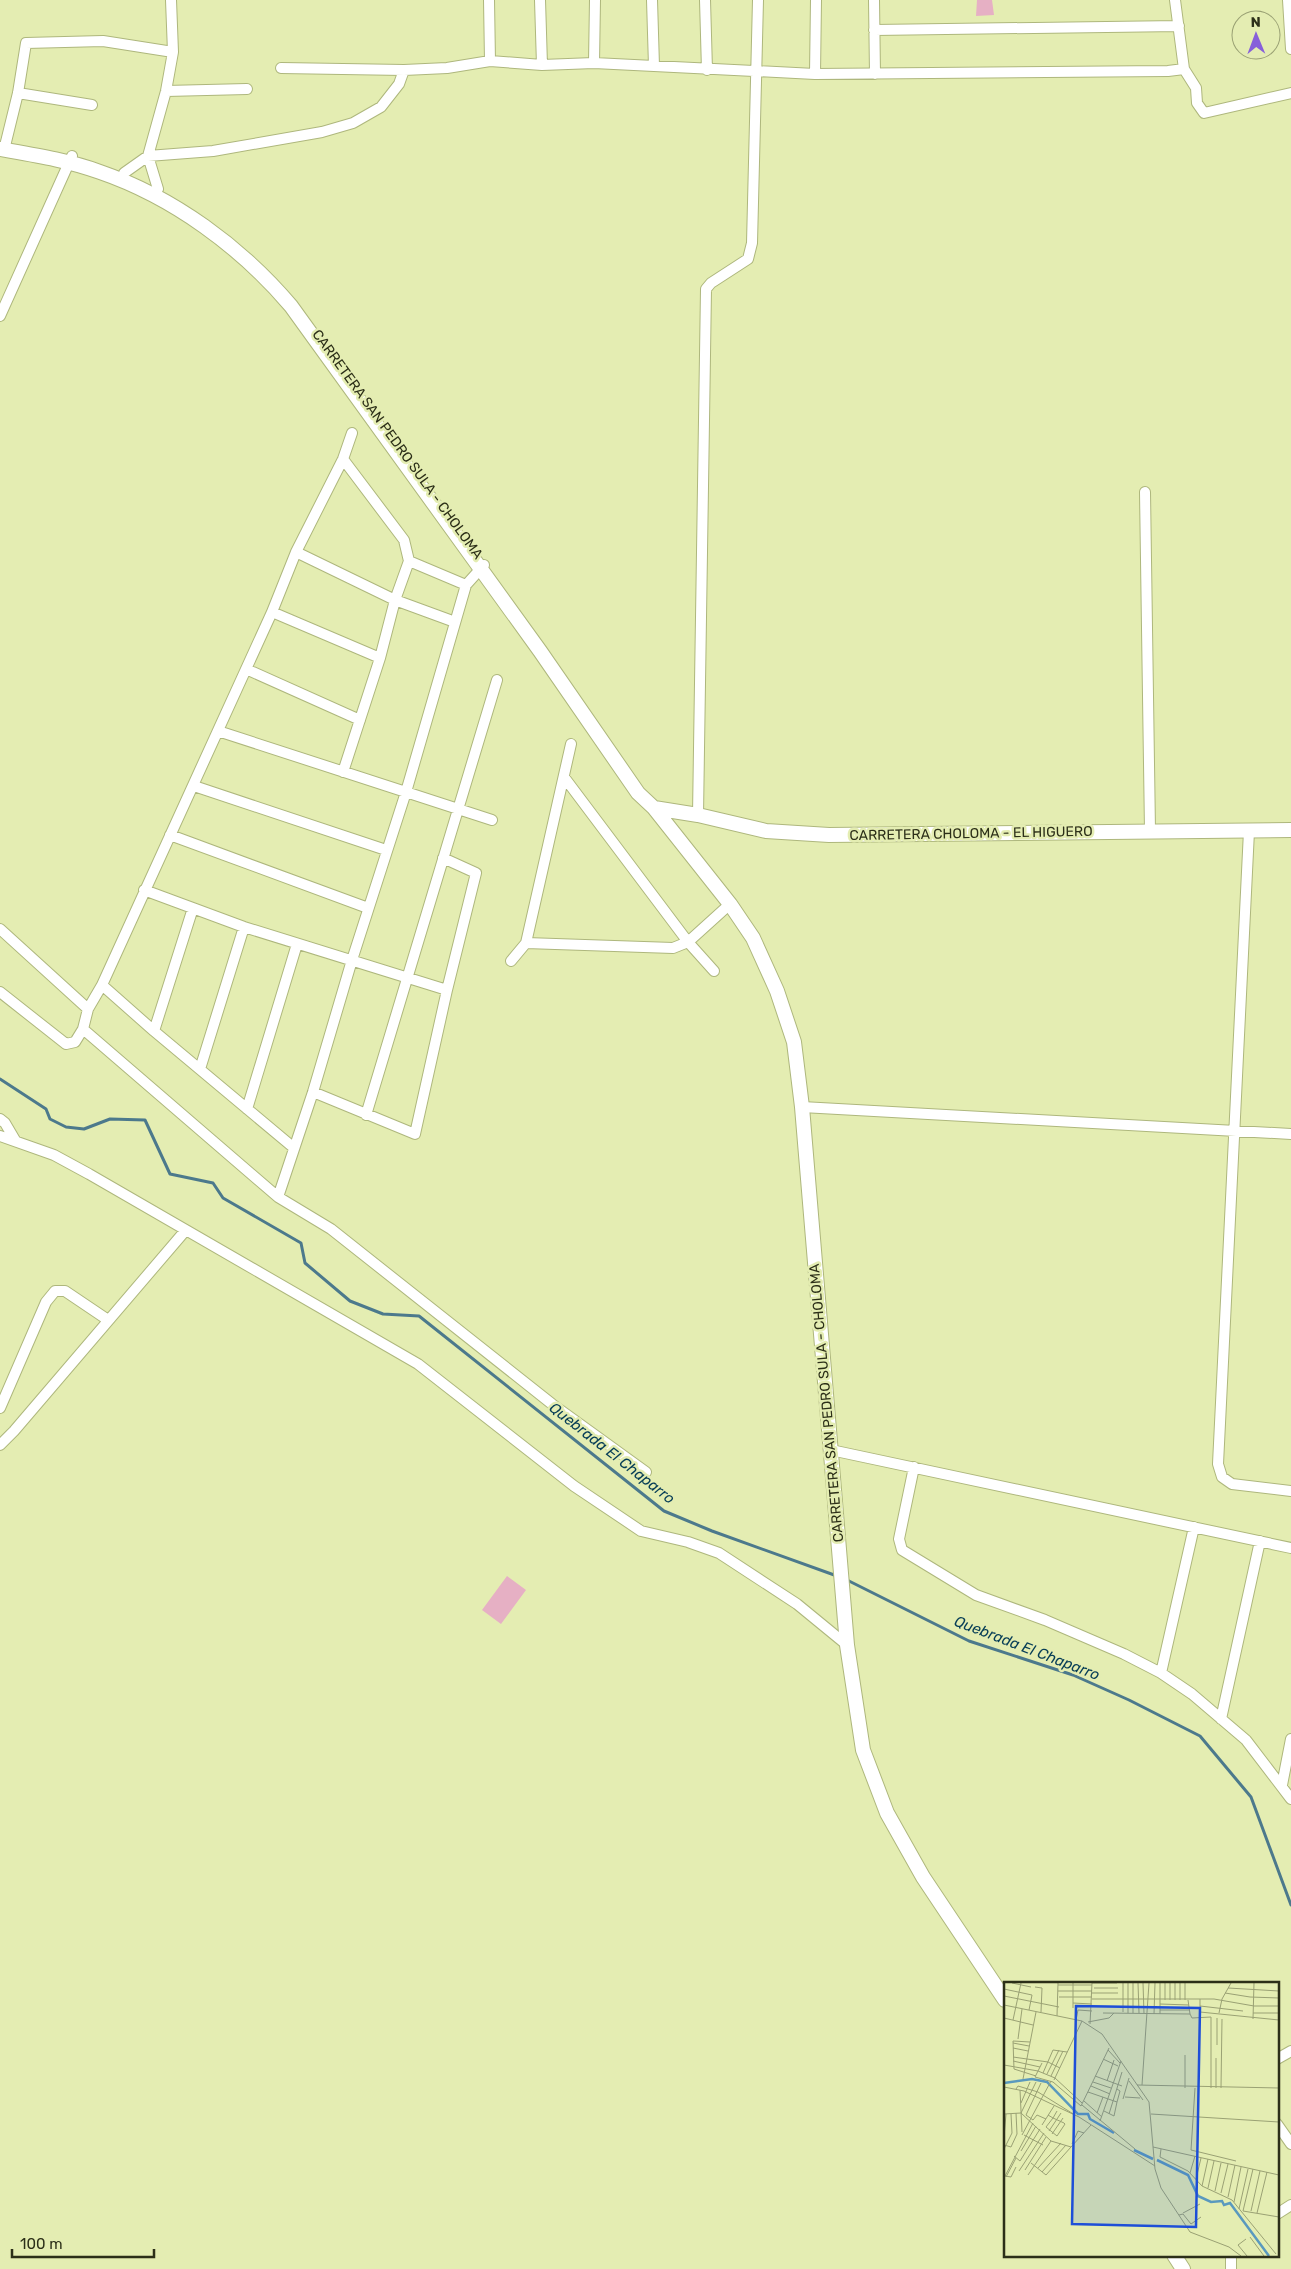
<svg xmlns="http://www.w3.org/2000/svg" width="1291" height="2269" font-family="Rubik,sans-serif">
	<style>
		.green { fill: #e6b0c4 }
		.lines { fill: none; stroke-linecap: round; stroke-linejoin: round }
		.stream { stroke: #4c798c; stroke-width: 3 }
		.street-casing { stroke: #aeb77d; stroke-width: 12 }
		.secondary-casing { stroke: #aeb77d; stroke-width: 16 }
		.street { stroke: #fff; stroke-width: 10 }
		.secondary { stroke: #fff; stroke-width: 14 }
		.labels { text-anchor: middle; stroke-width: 5; stroke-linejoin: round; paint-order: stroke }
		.street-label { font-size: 14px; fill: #2c2f18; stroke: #e4edb2 }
		.water-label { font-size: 15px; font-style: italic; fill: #063d56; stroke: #e4edb2 }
		.inset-river { fill: none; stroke: #5a99be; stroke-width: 2.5 }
		.inset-road { fill: none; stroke: #9aa174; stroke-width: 1 }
		.view { fill: #1d4ed8; fill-opacity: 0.15; stroke: #1d4ed8; stroke-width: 2.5 }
		.inset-edge { fill: none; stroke: #2c2f18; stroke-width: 2.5 }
	</style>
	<rect width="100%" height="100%" fill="#e4edb2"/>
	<path class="green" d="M 977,0 L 992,0 L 994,15 L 976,16 Z
		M 507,1576 L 526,1590 L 501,1624 L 482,1610 Z"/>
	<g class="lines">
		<path class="stream" d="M 0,1079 L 46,1109 L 50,1119 L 66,1127 L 84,1129 L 110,1119 L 145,1120 L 170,1174 L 213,1183 L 223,1198 L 301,1243 L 305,1263 L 350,1301 L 383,1314 L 419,1316 L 664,1511 L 712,1531 L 837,1576
			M 845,1579 L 969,1641 L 1073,1675 L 1129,1700 L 1200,1736 L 1251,1797 L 1291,1905"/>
		<defs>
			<path id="street" d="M 489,0 L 490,61
				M 540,0 L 542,65
				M 652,0 L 654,66
				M 705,0 L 707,70
				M 874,0 L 875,74
				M 1288,0 L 1291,49
				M 874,30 L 1179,26
				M 594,63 L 595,0
				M 281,68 L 404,70 L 447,68 L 490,61 L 542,65 L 594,63 L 815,74 L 1168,71 L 1184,69 L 1175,0
				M 1184,69 L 1196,88 L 1197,103 L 1204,113 L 1291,93
				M 815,74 L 816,0
				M 166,91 L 247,89
				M 18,93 L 92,105
				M 4,150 L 18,93 L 26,43 L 103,41 L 173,52
				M 124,173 L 148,156 L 213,151 L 322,132 L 353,123 L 381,107 L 399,84 L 404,70
				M 158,189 L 148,156 L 166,91 L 173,52 L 171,0
				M 0,316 L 72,156
				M 343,459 L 404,540 L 409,561 L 466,585
				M 1145,492 L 1150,831
				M 296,552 L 395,600 L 455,622
				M 272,612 L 380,658
				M 246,669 L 360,720
				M 218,731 L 492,820
				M 343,772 L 380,658 L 395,600 L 409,561
				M 564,777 L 688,942 L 714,971
				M 194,786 L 386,850
				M 698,815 L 706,289 L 711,283 L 748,259 L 752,243 L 758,0
				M 1249,831 L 1218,1464 L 1222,1477 L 1232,1484 L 1291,1491
				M 170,835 L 368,908
				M 144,890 L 244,927 L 447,990 L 476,873 L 443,858
				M 0,929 L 88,1009
				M 526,943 L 673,948 L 688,942 L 730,904
				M 511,961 L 526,943 L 571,744
				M 102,985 L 154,1031 L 294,1148
				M 0,992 L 66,1044 L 75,1042 L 83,1029 L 88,1009 L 102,985 L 272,612 L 296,552 L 343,459 L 352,433
				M 83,1029 L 278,1197 L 331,1229 L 552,1404 L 646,1472
				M 154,1031 L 193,908
				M 200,1069 L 244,927
				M 313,1092 L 415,1134 L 447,990
				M 802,1107 L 1291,1134
				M 247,1109 L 297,944
				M 366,1115 L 497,680
				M 0,1119 L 5,1123 L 15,1140
				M 0,1136 L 54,1155 L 89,1174 L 418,1364 L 574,1486 L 641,1531 L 688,1542 L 719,1553 L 797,1604 L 847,1645
				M 278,1197 L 313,1092 L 352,960 L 406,792 L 466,585 L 484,565
				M 0,1408 L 46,1302 L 55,1291 L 65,1291 L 108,1320
				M 0,1445 L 14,1431 L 185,1231
				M 831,1450 L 1291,1548
				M 914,1467 L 899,1539 L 902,1550 L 976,1595 L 1045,1620 L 1124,1654 L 1161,1673 L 1192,1694 L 1246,1740 L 1291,1799
				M 1161,1673 L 1194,1527
				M 1221,1719 L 1260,1541
				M 1282,1785 L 1291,1739
				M 1277,2059 L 1291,2051
				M 1277,2124 L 1291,2144
				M 1277,2214 L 1291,2205
				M 1231,2255 L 1231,2269"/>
			<path id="secondary" d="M 0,149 C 34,155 67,160 100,172 C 173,197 241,247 291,306 L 540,651 L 638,793 L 654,808 L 730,904 L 753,938 L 777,991 L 794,1042 L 802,1107 L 847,1645 L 863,1750 L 887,1813 L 923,1877 L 1005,2000
				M 654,808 L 698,815 L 766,831 L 829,835 L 1291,830
				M 1174,2255 L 1183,2269"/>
		</defs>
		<use href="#street" class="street-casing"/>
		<use href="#secondary" class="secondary-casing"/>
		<use href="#street" class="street"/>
		<use href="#secondary" class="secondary"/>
	</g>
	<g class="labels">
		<g class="street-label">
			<text transform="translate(398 444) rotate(54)" y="5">CARRETERA SAN PEDRO SULA - CHOLOMA</text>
			<text transform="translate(971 833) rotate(-1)" y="5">CARRETERA CHOLOMA - EL HIGUERO</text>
			<text transform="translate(826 1403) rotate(-95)" y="5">CARRETERA SAN PEDRO SULA - CHOLOMA</text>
		</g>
		<g class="water-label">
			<text transform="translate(612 1453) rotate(38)" y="5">Quebrada El Chaparro</text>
			<text transform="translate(1027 1648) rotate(21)" y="5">Quebrada El Chaparro</text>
		</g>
	</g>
	<g transform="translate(1004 1982)">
		<rect width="275" height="275" fill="#e4edb2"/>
		<path class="inset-river" d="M 0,101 L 28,97 L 43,100 L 74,132 L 84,132 L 86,137 L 110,151M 130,168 L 149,177M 153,178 L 184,193 L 194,214 L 207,220 L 218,219 L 220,223 L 226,221 L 265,274"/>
		<path class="inset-road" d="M 8,1 L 27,5M 88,1 L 113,1M 119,1 L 119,30M 124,1 L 124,31M 134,1 L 135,31M 139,1 L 140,32M 161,1 L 161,18M 176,1 L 176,18M 54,3 L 88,3M 31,5 L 38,6 L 37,30M 90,6 L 114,6M 224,6 L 275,9M 0,7 L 28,13 L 25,28M 54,9 L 88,9M 88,11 L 114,11M 221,11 L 246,15 L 275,16M 0,14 L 55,25M 55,15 L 88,15M 88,17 L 210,17 L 250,24 L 275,24M 196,17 L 196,30 L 275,38M 166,18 L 166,1M 171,18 L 171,1M 181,18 L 181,1M 69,21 L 88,22M 156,22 L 185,23M 0,23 L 78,39 L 98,52 L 145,120 L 151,187 L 157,206 L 186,250 L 225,265 L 237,274M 196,24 L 239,29M 69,26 L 69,1M 156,28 L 185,28M 99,31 L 186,32 L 184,18M 129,31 L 129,1M 215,31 L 218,17 L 227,1M 249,31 L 275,31M 150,32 L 151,1M 156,32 L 156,1M 186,32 L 188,36 L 207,35 L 207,106M 53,34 L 54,1M 0,36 L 29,43M 249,37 L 250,1M 9,38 L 17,1M 72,38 L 74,28 L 88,29M 84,40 L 105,36 L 110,31M 86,42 L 88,1M 14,57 L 18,27M 26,60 L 9,59 L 10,87 L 32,94M 9,61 L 25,64M 213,63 L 213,36M 9,66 L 24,69M 104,68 L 116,81M 9,75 L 44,80 L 56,86M 99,77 L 114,84M 9,79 L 36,85M 38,81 L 31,95 L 49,100 L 77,124 L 105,66M 0,83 L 34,89 L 51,96 L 78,121M 39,91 L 49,68 L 63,70M 43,92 L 55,68M 47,94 L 59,69M 91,94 L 118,104M 19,97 L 32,30M 50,98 L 78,39M 103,99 L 110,78M 125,99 L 139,118M 89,100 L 107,106M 37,101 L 22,133 L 29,138 L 33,133 L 42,137M 133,103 L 275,106M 138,103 L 145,1M 87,104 L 106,112M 0,105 L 20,109 L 75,135 L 151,184M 181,106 L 181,73M 191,106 L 187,168 L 232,179M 212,106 L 212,76M 217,106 L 218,37M 12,107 L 14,104 L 34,110 L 71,133M 16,108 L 18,150M 84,110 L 113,120 L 116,109 L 113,107M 121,115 L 136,116M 119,117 L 125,96M 80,119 L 98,135M 17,121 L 26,100M 78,123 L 131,167M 100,129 L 110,134 L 113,120M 17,131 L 32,100M 93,131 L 99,115M 0,132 L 17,131 L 47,159 L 67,165 L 42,193 L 27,181M 105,132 L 118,90M 147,132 L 275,140M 44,133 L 49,136 L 60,141 L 61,142 L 53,154 L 42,145 L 49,136 L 53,129M 96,139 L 117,79M 38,143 L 50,124M 45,149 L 57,131M 48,152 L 59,136M 18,153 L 47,99M 20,153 L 39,163M 0,155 L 2,132M 68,162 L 74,149 L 80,151M 0,163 L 7,165 L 13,152 L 12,131M 67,165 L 87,143M 149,165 L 275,193M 0,167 L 8,151 L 7,132M 157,167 L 156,175 L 184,189 L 198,204 L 228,218 L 272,272M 17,169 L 32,144M 10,174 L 16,179 L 36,147M 12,185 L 7,195 L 1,194 L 29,141M 34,186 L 57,161M 249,187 L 239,229 L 275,235M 21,188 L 42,155M 15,189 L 40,151M 38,190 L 62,163M 186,191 L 191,174M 24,193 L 47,159M 2,195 L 12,176M 192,197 L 197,176M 198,204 L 204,177M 204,206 L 210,179M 211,209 L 217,181M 217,211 L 224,182M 224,215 L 231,183M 230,220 L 237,185M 235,227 L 244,187M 247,229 L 256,189M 179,231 L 196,222M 253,231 L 263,190M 175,233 L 179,232 L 187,242 L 197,235M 246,255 L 260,274M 242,257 L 234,263 L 243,274"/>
		<path class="view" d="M 72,24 L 196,26 L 192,245 L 68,242 Z"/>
		<rect width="275" height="275" class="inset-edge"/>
	</g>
	<g transform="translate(1256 35) rotate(359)"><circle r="24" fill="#e4edb2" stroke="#9aa174"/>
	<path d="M0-4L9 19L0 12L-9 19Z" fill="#875fda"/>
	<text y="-8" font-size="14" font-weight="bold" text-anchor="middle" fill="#2c2f18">N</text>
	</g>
	<path d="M12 2249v8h142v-8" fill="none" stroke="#2c2f18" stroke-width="2.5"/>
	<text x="20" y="2249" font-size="15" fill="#2c2f18" stroke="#e4edb2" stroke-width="4" paint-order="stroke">100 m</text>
</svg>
